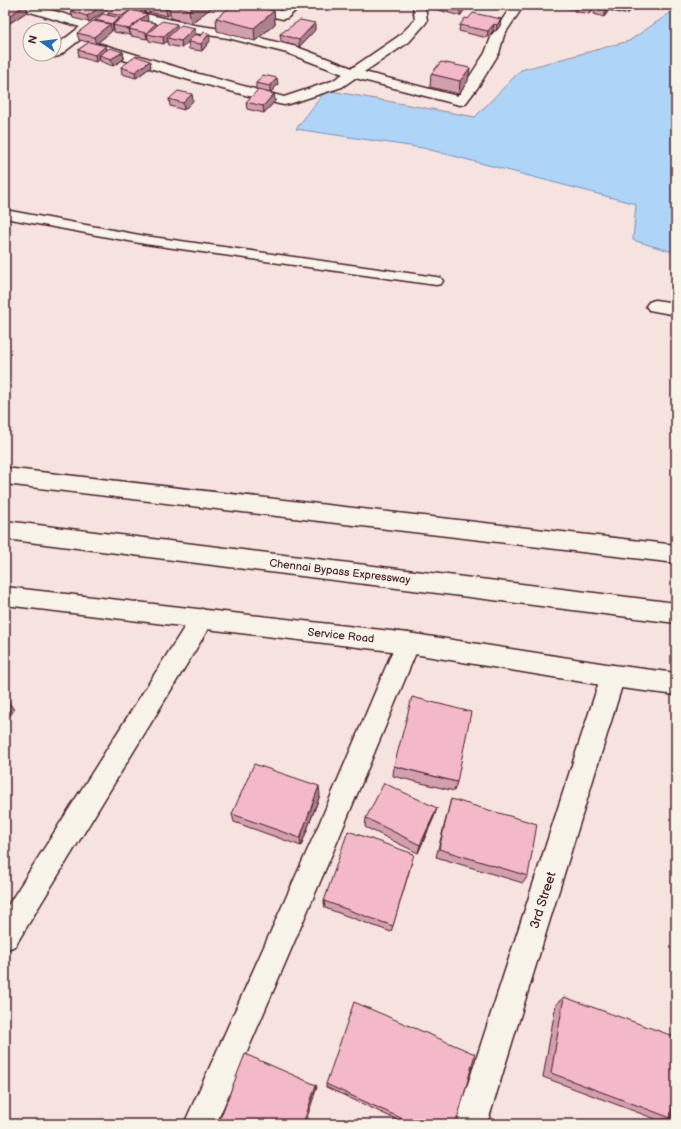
<svg xmlns="http://www.w3.org/2000/svg" width="681" height="1129" font-family="'Balsamiq Sans',sans-serif">
	<style>
		.water { fill: #aed4f7; stroke: #868ca5 }
		.lines { fill: none; stroke-linecap: round; stroke-linejoin: round }
		.lane-casing { stroke: #4a1f2b; stroke-width: 3 }
		.street-casing { stroke: #4a1f2b; stroke-width: 3 }
		.secondary-casing { stroke: #4a1f2b; stroke-width: 3 }
		.highway-casing { stroke: #4a1f2b; stroke-width: 3 }
		.lane { fill: #f7f3e8; fill-rule: evenodd }
		.street { fill: #f7f3e8; fill-rule: evenodd }
		.secondary { fill: #f7f3e8; fill-rule: evenodd }
		.highway { fill: #f7f3e8; fill-rule: evenodd }
		.wall { fill: #d19fad; stroke: #4a1f2b }
		.shaded-wall { fill: #aa828d; stroke: #4a1f2b }
		.building { fill: #f3b9c9; stroke: #4a1f2b }
		.labels { text-anchor: middle; stroke-width: 3; stroke-linejoin: round; paint-order: stroke }
		.street-label { font-size: 11px; fill: #4a1f2b; stroke: #f7f3e8 }
		.near-street-label { font-size: 13px; fill: #4a1f2b; stroke: #f7f3e8 }
	</style>
	<rect width="100%" height="100%" fill="#f6e2df"/>
	<filter id="ink" filterUnits="userSpaceOnUse"><feTurbulence type="fractalNoise" baseFrequency=".025" numOctaves="2"/><feDisplacementMap in="SourceGraphic" scale="8" xChannelSelector="R" yChannelSelector="G"/><feConvolveMatrix kernelMatrix="1 2 1 2 8 2 1 2 1" color-interpolation-filters="sRGB"/></filter>
	<g filter="url(#ink)">
		<path class="water" d="M 676,9 L 676,253 L 633,240 L 636,204 L 423,148 L 296,129 L 326,90 L 475,117 L 521,70 L 629,41 Z"/>
		<g class="lines">
			<defs>
				<path id="lane" d="M 5,210 L 145,236 L 436,277 L 441,278 L 443,281 L 441,284 L 436,285 L 145,244 L 5,218 Z"/>
				<path id="street" d="M 15,5 L 34,5 L 88,21 L 107,7 L 111,6 L 194,25 L 228,30 L 297,47 L 352,68 L 399,36 L 415,20 L 413,5 L 425,5 L 427,21 L 425,24 L 409,42 L 364,72 L 457,96 L 485,53 L 492,35 L 512,5 L 524,5 L 504,35 L 499,53 L 478,87 L 465,104 L 460,105 L 355,78 L 342,87 L 289,104 L 284,105 L 279,104 L 189,80 L 91,50 L 90,47 L 91,44 L 101,44 L 199,74 L 284,97 L 332,81 L 343,74 L 287,53 L 228,38 L 194,33 L 113,14 L 59,56 L 54,57 L 48,54 L 54,54 L 54,47 L 80,27 L 17,8 Z
					M 233,5 L 255,5 L 281,11 L 288,5 L 302,5 L 287,18 L 283,19 L 235,8 Z
					M 603,5 L 628,6 L 630,9 L 628,12 L 624,13 L 605,8 Z
					M 655,300 L 676,303 L 676,315 L 649,310 L 646,306 L 649,302 Z
					M 202,609 L 210,612 L 213,619 L 210,626 L 15,946 L 5,950 L 5,910 L 194,612 Z
					M 408,633 L 416,636 L 420,643 L 335,847 L 216,1124 L 184,1124 L 317,829 L 396,643 L 400,636 Z
					M 613,665 L 621,668 L 625,676 L 487,1124 L 455,1124 L 601,676 L 605,668 Z"/>
				<path id="secondary" d="M 5,587 L 408,633 L 613,665 L 676,673 L 676,695 L 613,687 L 408,653 L 5,605 Z"/>
				<path id="highway" d="M 5,468 L 676,545 L 676,563 L 5,484 Z
					M 5,521 L 676,603 L 676,623 L 5,539 Z"/>
			</defs>
			<use href="#lane" class="lane-casing"/>
			<use href="#street" class="street-casing"/>
			<use href="#secondary" class="secondary-casing"/>
			<use href="#highway" class="highway-casing"/>
			<use href="#lane" class="lane"/>
			<use href="#street" class="street"/>
			<use href="#secondary" class="secondary"/>
			<use href="#highway" class="highway"/>
		</g>
		<path class="wall" d="M 8,5 L 26,5 L 28,11 L 10,23 L 5,22 L 5,7 Z
			M 81,5 L 106,5 L 107,10 L 89,22 L 73,18 L 71,11 Z
			M 120,5 L 214,5 L 214,6 L 191,23 L 171,18 L 170,14 L 167,16 L 148,12 L 148,9 L 143,13 L 148,20 L 146,21 L 156,23 L 157,26 L 178,28 L 195,28 L 195,34 L 210,41 L 202,51 L 189,49 L 188,42 L 182,48 L 168,45 L 167,41 L 164,44 L 149,41 L 148,38 L 147,39 L 131,36 L 131,35 L 130,35 L 114,32 L 114,30 L 111,30 L 112,31 L 96,44 L 106,46 L 107,50 L 123,52 L 124,59 L 113,66 L 100,61 L 100,59 L 96,62 L 79,57 L 78,50 L 89,42 L 79,40 L 77,33 L 95,21 L 95,20 L 108,15 L 108,13 L 120,8 Z
			M 428,5 L 466,5 L 465,9 L 460,16 L 428,7 Z
			M 560,5 L 596,5 L 596,7 L 610,9 L 604,17 L 594,14 L 596,7 L 589,14 L 574,11 L 574,7 L 572,9 L 559,6 Z
			M 274,11 L 275,24 L 255,41 L 217,31 L 216,18 Z
			M 468,19 L 501,19 L 500,26 L 496,31 L 493,31 L 487,38 L 459,31 L 460,25 Z
			M 315,30 L 299,47 L 281,41 L 280,34 Z
			M 121,67 L 151,67 L 136,78 L 122,74 Z
			M 431,74 L 468,81 L 459,94 L 430,87 Z
			M 256,83 L 278,84 L 270,93 L 256,90 Z
			M 274,94 L 275,101 L 264,113 L 247,109 L 246,102 Z
			M 169,99 L 193,101 L 184,110 L 170,106 Z
			M 394,766 L 457,782 L 454,791 L 393,776 Z
			M 320,795 L 301,846 L 234,822 L 232,814 Z
			M 451,799 L 528,876 L 523,883 L 436,857 Z
			M 437,808 L 434,817 L 418,853 L 365,827 L 366,818 Z
			M 412,862 L 391,932 L 325,908 L 324,901 Z
			M 564,997 L 671,1118 L 658,1120 L 543,1077 L 556,1004 Z
			M 326,1084 L 456,1124 L 406,1124 L 326,1087 Z"/>
		<path class="shaded-wall" d="M 25,5 L 26,5 L 28,11 L 10,23 L 8,17 Z
			M 103,5 L 106,5 L 107,10 L 89,22 L 87,16 Z
			M 140,5 L 147,5 L 148,9 L 142,14 Z
			M 165,5 L 169,5 L 170,14 L 167,16 Z
			M 196,5 L 214,5 L 214,6 L 191,23 L 189,10 Z
			M 464,5 L 466,5 L 465,9 L 460,16 L 460,9 Z
			M 593,5 L 596,5 L 596,7 L 589,14 L 591,8 Z
			M 609,5 L 611,5 L 610,9 L 604,17 L 606,10 Z
			M 274,11 L 275,24 L 255,41 L 254,28 Z
			M 147,14 L 148,20 L 136,30 L 129,29 L 131,35 L 130,35 L 129,29 Z
			M 120,18 L 122,24 L 113,25 L 114,30 L 112,24 Z
			M 501,19 L 500,26 L 496,31 L 497,25 Z
			M 156,23 L 157,30 L 147,34 L 148,38 L 147,39 L 146,33 Z
			M 315,23 L 315,30 L 299,47 L 299,40 Z
			M 110,24 L 112,31 L 96,44 L 94,37 Z
			M 177,24 L 178,30 L 167,38 L 167,41 L 164,44 L 163,37 Z
			M 494,24 L 493,31 L 487,38 L 488,31 Z
			M 195,28 L 195,35 L 182,48 L 181,41 Z
			M 209,34 L 210,41 L 202,51 L 201,44 Z
			M 106,46 L 108,53 L 99,55 L 100,59 L 96,62 L 95,55 Z
			M 123,52 L 124,59 L 113,66 L 111,59 Z
			M 150,61 L 151,67 L 136,78 L 135,72 Z
			M 470,68 L 468,81 L 459,94 L 460,81 Z
			M 277,78 L 278,84 L 270,93 L 270,86 Z
			M 192,94 L 193,101 L 184,110 L 183,103 Z
			M 274,94 L 275,101 L 264,113 L 263,106 Z
			M 7,699 L 14,710 L 5,723 L 5,702 Z
			M 319,786 L 320,795 L 301,846 L 300,838 Z
			M 437,808 L 434,817 L 418,853 L 420,845 Z
			M 316,1085 L 317,1087 L 305,1124 L 303,1124 Z"/>
		<path class="building" d="M 8,5 L 25,5 L 8,17 L 5,16 L 5,7 Z
			M 81,5 L 103,5 L 87,16 L 71,11 Z
			M 170,5 L 196,5 L 189,10 Z
			M 233,5 L 248,5 L 274,11 L 254,28 L 216,18 Z
			M 445,5 L 464,5 L 460,9 Z
			M 579,5 L 593,5 L 591,8 Z
			M 597,5 L 609,5 L 606,10 L 595,8 Z
			M 116,7 L 130,10 L 122,16 L 108,13 Z
			M 131,10 L 147,14 L 129,29 L 113,25 Z
			M 473,13 L 501,19 L 497,25 L 494,24 L 488,31 L 460,25 L 465,18 L 468,19 Z
			M 103,14 L 120,18 L 112,24 L 95,20 Z
			M 140,20 L 156,23 L 146,33 L 129,29 Z
			M 300,20 L 315,23 L 299,40 L 280,34 Z
			M 93,21 L 110,24 L 94,37 L 77,33 Z
			M 162,21 L 177,24 L 163,37 L 147,34 Z
			M 181,25 L 195,28 L 181,41 L 167,38 Z
			M 204,32 L 209,34 L 201,44 L 188,42 L 195,34 L 201,36 Z
			M 89,42 L 106,46 L 95,55 L 78,50 Z
			M 110,48 L 123,52 L 111,59 L 99,55 Z
			M 136,56 L 150,61 L 135,72 L 121,67 Z
			M 441,62 L 470,68 L 460,81 L 431,74 Z
			M 263,75 L 277,78 L 270,86 L 256,83 Z
			M 258,90 L 274,94 L 263,106 L 246,102 Z
			M 178,91 L 192,94 L 183,103 L 169,99 Z
			M 412,697 L 471,712 L 457,782 L 394,766 Z
			M 254,764 L 319,786 L 300,838 L 232,814 Z
			M 384,783 L 437,808 L 420,845 L 366,818 Z
			M 451,799 L 537,824 L 528,876 L 439,849 Z
			M 348,831 L 414,854 L 393,926 L 324,901 Z
			M 564,997 L 676,1037 L 676,1067 L 671,1118 L 551,1073 Z
			M 354,1002 L 475,1054 L 456,1124 L 414,1124 L 326,1084 Z
			M 245,1054 L 316,1085 L 303,1124 L 218,1124 Z"/>
	</g>
	<g class="labels">
		<g class="street-label">
			<text transform="translate(340 571) rotate(7)" y="4">Chennai Bypass Expressway</text>
			<text transform="translate(341 635) rotate(6)" y="4">Service Road</text>
		</g>
		<g class="near-street-label">
			<text transform="translate(542 900) rotate(-72)" y="5">3rd Street</text>
		</g>
	</g>
	<rect width="681" height="1129" fill="none" stroke="#f7f3e8" stroke-width="20"/>
	<rect x="10" y="10" width="661" height="1109" fill="none" stroke="#4a1f2b" stroke-width="1.5" filter="url(#ink)"/>
	<g transform="translate(42 42) rotate(284)"><circle r="19" fill="#f7f3e8" stroke="#b29e9c"/>
	<path d="M0-3L7 15L0 10L-7 15Z" fill="#1f6fb2"/>
	<text y="-6" font-size="11" font-weight="bold" text-anchor="middle" fill="#4a1f2b">N</text>
	</g>
</svg>
